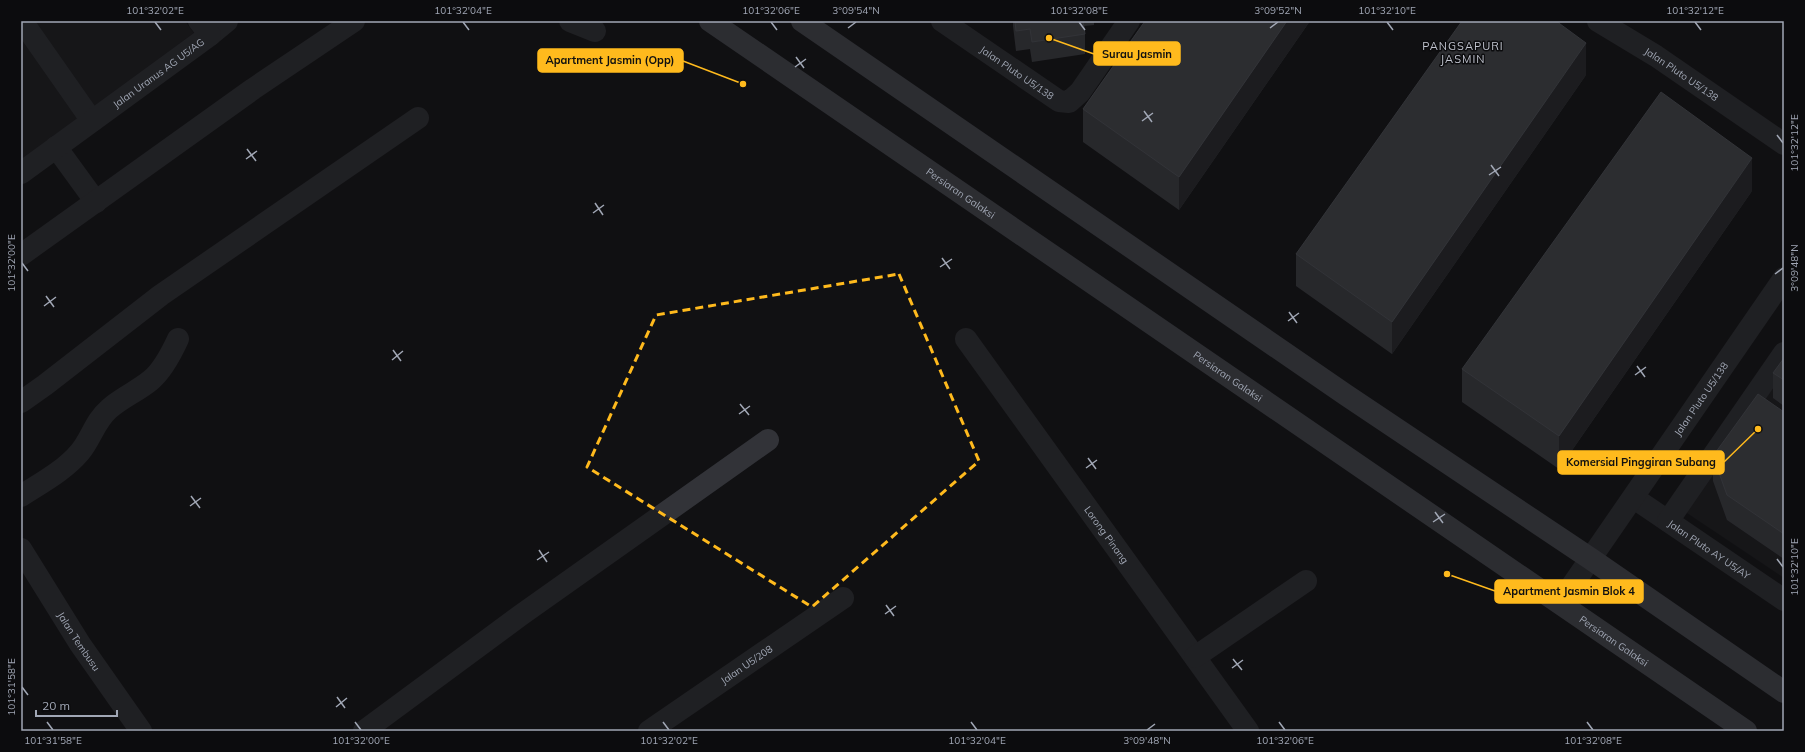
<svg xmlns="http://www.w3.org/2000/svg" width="1805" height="752" font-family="Mulish,sans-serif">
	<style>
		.built { fill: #1d1d20 }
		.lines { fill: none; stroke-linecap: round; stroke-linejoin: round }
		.minor { stroke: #323338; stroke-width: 22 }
		.major { stroke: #4e5058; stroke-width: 22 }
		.wall { fill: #44454b }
		.shaded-wall { fill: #2b2c30 }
		.building { fill: #4e5056; stroke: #5b5e65 }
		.marked { fill: none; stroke: #ffba1d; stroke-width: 3; stroke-dasharray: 8 5; stroke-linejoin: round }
		.ticks { fill: none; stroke: #a1a7b5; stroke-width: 1.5 }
		.labels { text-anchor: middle; stroke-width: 3; stroke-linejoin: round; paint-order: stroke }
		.street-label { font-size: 10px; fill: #a1a7b5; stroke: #0c0c0e }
		.neighbourhood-label { font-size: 11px; letter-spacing: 1px; fill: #c3c6d1; stroke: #0c0c0e }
		.leader { fill: none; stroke: #ffba1d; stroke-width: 1.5 }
		.callout-dot { fill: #ffba1d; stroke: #0c0c0e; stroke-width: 1.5 }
		.callout { fill: #ffba1d; stroke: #ffba1d; stroke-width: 1.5 }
		.callout-label { font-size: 11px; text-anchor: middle; font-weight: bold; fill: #111 }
		.neatline { fill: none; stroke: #a1a7b5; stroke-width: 1.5 }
		.ticks-label { font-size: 10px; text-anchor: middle; fill: #a1a7b5 }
	</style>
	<rect width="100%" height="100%" fill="#111113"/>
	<path class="built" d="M 21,21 L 185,21 L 194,33 L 21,160 Z
		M 1784,351 L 1784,578 L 1678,507 Z"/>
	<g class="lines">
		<g class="minor">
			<path d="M 22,21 L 92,121"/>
			<path d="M 570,21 L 595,31"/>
			<path id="s1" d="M 942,21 L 1059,101 L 1069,102 L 1080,92 L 1129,21"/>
			<path id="s2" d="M 1598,21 L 1656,56 L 1784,144"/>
			<path d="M 210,35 L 227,21"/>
			<path d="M 56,147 L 96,202"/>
			<path id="s3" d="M 21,173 L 210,35 L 199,21"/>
			<path d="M 21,255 L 253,89 L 354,21"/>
			<path id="s4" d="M 966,339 L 1248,731"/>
			<path d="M 21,402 L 45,385 L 161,295 L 418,118"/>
			<path d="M 21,496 C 41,483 64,471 80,452 C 91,439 95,421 109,409 C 121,398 138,391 151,380 C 163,370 172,352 178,339"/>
			<path id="s5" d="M 1634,498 L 1784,600"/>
			<path d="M 1668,521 L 1784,353"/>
			<path id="s6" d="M 21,549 L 80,644 L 141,731"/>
			<path id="s7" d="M 1560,603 L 1784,278"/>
			<path d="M 1195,657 L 1306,581"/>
			<path d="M 364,731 L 521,615 L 768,440"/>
			<path id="s8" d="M 649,731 L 843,598"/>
		</g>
		<g class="major">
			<path id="s9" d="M 710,21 L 1746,731"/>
			<path d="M 802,21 L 1346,395 L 1591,559 L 1784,692"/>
		</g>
	</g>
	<path class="wall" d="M 1013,21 L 1094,21 L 1094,25 L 1084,26 L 1085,34 L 1085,54 L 1032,62 L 1030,49 L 1016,51 L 1013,26 Z
		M 1145,21 L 1310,21 L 1179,210 L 1083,142 L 1083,109 Z
		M 1586,75 L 1392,354 L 1296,286 L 1296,254 Z
		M 1752,191 L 1559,469 L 1462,402 L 1462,369 Z
		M 1784,358 L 1784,406 L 1773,398 L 1773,373 Z
		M 1784,412 L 1784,559 L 1727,520 L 1713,481 L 1713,456 Z"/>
	<path class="shaded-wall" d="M 1287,21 L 1310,21 L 1179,210 L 1179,177 Z
		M 1586,43 L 1586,75 L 1392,354 L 1392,322 Z
		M 1752,158 L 1752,191 L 1559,469 L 1559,436 Z"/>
	<path class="building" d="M 1015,21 L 1083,21 L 1085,34 L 1032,42 L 1030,29 L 1016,31 Z
		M 1145,21 L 1287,21 L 1179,177 L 1083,109 Z
		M 1462,21 L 1556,21 L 1586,43 L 1392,322 L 1296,254 Z
		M 1661,92 L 1752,158 L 1559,436 L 1462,369 Z
		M 1784,358 L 1784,380 L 1773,373 Z
		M 1758,394 L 1784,412 L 1784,534 L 1727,495 L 1713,456 Z"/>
	<path d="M0 0H1805V752H0ZM 899,274 L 979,461 L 812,607 L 587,467 L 656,315 Z" fill="#111113" fill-opacity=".55" fill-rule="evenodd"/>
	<path class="marked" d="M 899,274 L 979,461 L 812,607 L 587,467 L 656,315 Z"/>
	<path class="ticks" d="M 155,22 L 161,30M 463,22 L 469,30M 771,22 L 777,30M 1079,22 L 1085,30M 1387,22 L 1393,30M 1695,22 L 1701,30M 848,28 L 856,22M 1270,28 L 1278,22M 796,57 L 804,68M 795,67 L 806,59M 1144,111 L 1152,122M 1142,121 L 1153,113M 1777,135 L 1783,143M 247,149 L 256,161M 246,159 L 257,151M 1491,165 L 1499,176M 1489,175 L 1501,167M 595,203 L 603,215M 593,213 L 604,205M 942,258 L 950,269M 22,263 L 28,271M 940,267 L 952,259M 1775,274 L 1783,268M 46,296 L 54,307M 44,306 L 56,297M 1289,312 L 1297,323M 1288,321 L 1299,313M 393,350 L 401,361M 392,360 L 403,351M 1637,366 L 1645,377M 1635,375 L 1646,367M 740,404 L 749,415M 739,414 L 750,406M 1088,458 L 1096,469M 1086,468 L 1097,460M 191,496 L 200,508M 190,506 L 201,498M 1435,512 L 1443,523M 1433,522 L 1445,514M 539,550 L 547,562M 1777,559 L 1783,567M 537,560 L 549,552M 886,605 L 894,616M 885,614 L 896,606M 1233,659 L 1242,670M 1232,668 L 1243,660M 22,687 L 28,695M 337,697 L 345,708M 336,707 L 347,698M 47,722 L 53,730M 355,722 L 361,730M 663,722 L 669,730M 971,722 L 977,730M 1279,722 L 1285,730M 1587,722 L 1593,730M 1147,730 L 1155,724"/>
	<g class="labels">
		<g class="street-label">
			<text dy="4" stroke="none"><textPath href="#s1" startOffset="91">Jalan Pluto U5/138</textPath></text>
			<text dy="4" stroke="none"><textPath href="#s3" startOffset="170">Jalan Uranus AG U5/AG</textPath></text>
			<text dy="4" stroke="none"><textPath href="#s2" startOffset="99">Jalan Pluto U5/138</textPath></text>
			<text dy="4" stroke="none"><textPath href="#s9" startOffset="304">Persiaran Galaksi</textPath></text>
			<text dy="4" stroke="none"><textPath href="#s9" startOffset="628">Persiaran Galaksi</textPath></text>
			<text dy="4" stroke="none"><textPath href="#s7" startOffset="248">Jalan Pluto U5/138</textPath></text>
			<text dy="4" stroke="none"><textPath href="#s4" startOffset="241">Lorong Pinang</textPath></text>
			<text dy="4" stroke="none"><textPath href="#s5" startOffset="91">Jalan Pluto AY U5/AY</textPath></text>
			<text dy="4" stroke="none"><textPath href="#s9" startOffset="1096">Persiaran Galaksi</textPath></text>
			<text dy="4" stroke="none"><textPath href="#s6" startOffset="109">Jalan Tembusu</textPath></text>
			<text dy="4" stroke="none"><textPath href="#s8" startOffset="118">Jalan U5/208</textPath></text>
		</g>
		<g class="neighbourhood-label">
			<text x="1463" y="50">PANGSAPURI<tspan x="1463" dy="13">JASMIN</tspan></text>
		</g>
	</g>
	<path class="leader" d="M1049 38L1094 54M743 84L683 61M1758 429L1724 462M1447 574L1495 591"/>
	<g class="callout-dot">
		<circle cx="1049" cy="38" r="4"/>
		<circle cx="743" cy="84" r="4"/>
		<circle cx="1758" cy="429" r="4"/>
		<circle cx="1447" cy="574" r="4"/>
	</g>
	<g class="callout">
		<rect x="1094" y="42" width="86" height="23" rx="4"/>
		<rect x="538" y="49" width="145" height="23" rx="4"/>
		<rect x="1558" y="451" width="166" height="23" rx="4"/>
		<rect x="1495" y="580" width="148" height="23" rx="4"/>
	</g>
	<g class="callout-label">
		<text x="1137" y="58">Surau Jasmin</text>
		<text x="610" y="64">Apartment Jasmin (Opp)</text>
		<text x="1641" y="466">Komersial Pinggiran Subang</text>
		<text x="1569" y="595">Apartment Jasmin Blok 4</text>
	</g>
	<rect width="1805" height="752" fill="none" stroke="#0c0c0e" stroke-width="44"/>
	<path d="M36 710v6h81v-6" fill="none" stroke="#a1a7b5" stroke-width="2"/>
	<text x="42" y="710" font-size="12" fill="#a1a7b5" stroke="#0c0c0e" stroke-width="3" paint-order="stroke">20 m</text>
	<rect x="22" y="22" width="1761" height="708" class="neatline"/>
	<g class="ticks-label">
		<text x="155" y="14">101°32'02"E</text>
		<text x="463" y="14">101°32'04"E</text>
		<text x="771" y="14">101°32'06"E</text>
		<text x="856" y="14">3°09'54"N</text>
		<text x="1079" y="14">101°32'08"E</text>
		<text x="1278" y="14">3°09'52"N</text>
		<text x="1387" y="14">101°32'10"E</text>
		<text x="1695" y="14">101°32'12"E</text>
		<text transform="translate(1794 143) rotate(-90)" y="4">101°32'12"E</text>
		<text transform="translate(11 263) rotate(-90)" y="4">101°32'00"E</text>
		<text transform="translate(1794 268) rotate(-90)" y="4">3°09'48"N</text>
		<text transform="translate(1794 567) rotate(-90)" y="4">101°32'10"E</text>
		<text transform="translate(11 687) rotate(-90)" y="4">101°31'58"E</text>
		<text x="53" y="744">101°31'58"E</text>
		<text x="361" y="744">101°32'00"E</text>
		<text x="669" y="744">101°32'02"E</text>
		<text x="977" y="744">101°32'04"E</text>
		<text x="1147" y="744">3°09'48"N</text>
		<text x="1285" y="744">101°32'06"E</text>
		<text x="1593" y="744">101°32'08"E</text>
	</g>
</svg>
